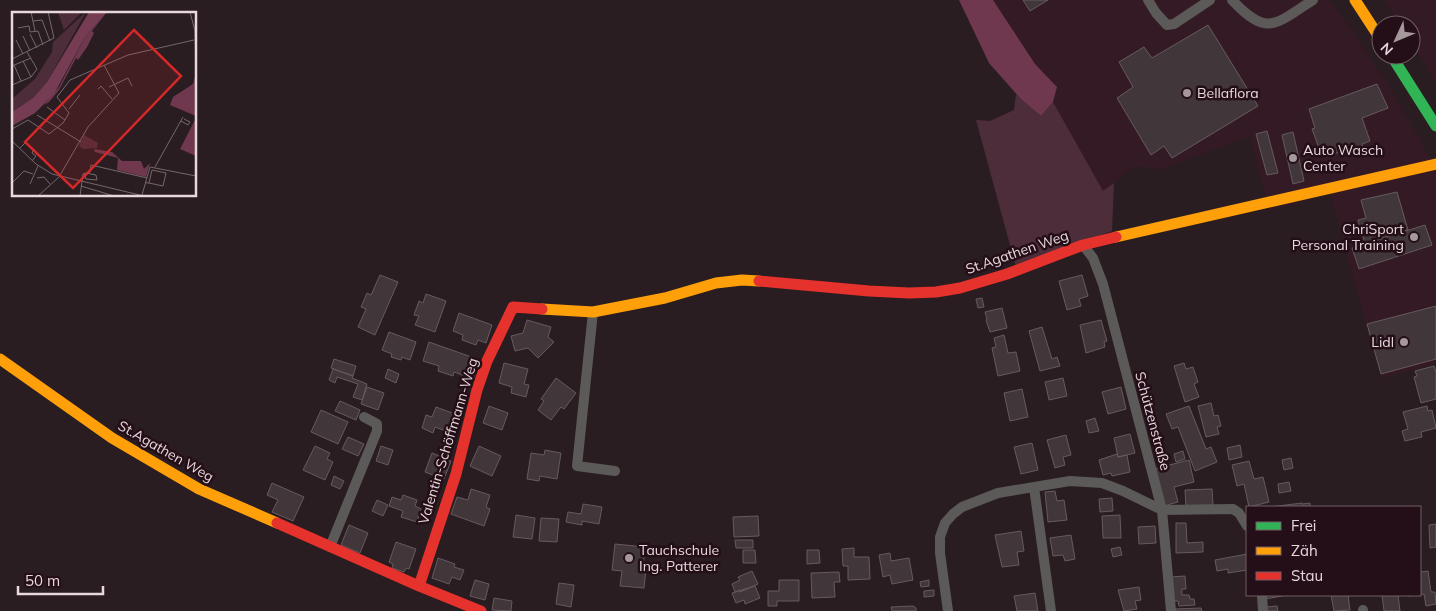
<svg xmlns="http://www.w3.org/2000/svg" width="1436" height="611" font-family="Mulish,sans-serif">
	<style>
		.built { fill: #341a24 }
		.green { fill: #4e2d3a }
		.forest { fill: #6f384e }
		.building { fill: #41373a; stroke: #665a5e }
		.lines { fill: none; stroke-linecap: round; stroke-linejoin: round }
		.street { stroke: #5b5a58; stroke-width: 10 }
		.fast { stroke: #30b455; stroke-width: 11 }
		.slow { stroke: #ff9f0a; stroke-width: 11 }
		.jam { stroke: #e5322d; stroke-width: 11 }
		.poi-dot { fill: #a5979b; stroke: #240e17; stroke-width: 2 }
		.labels { text-anchor: middle; stroke-width: 5; stroke-linejoin: round; paint-order: stroke }
		.poi-label { font-size: 14px; fill: #e8d8dd; stroke: #240e17; text-anchor: start }
		.street-label { font-size: 14px; fill: #e8d8dd; stroke: #240e17 }
		.inset-river { fill: none; stroke: #763c54; stroke-width: 2.5 }
		.inset-road { fill: none; stroke: #75686c; stroke-width: 1 }
		.view { fill: #d62828; fill-opacity: 0.15; stroke: #d62828; stroke-width: 2.5 }
		.inset-edge { fill: none; stroke: #e8d8dd; stroke-width: 2.5 }
	</style>
	<rect width="100%" height="100%" fill="#291d21"/>
	<path class="built" d="M 993,0 L 1328,0 L 1346,21 L 1383,77 L 1436,167 L 1436,364 L 1381,378 L 1330,193 L 1269,211 L 1250,137 L 1157,170 L 1134,166 L 1103,192 L 1053,102 L 1057,87 L 1035,64 Z
		M 1384,0 L 1436,0 L 1436,82 L 1411,42 L 1411,25 L 1400,25 Z"/>
	<path class="green" d="M 1016,94 L 1041,116 L 1053,102 L 1103,191 L 1114,183 L 1112,231 L 1016,267 L 976,120 L 990,121 L 1014,110 Z"/>
	<path class="forest" d="M 959,0 L 993,0 L 1035,64 L 1057,87 L 1053,102 L 1041,116 L 1021,99 L 989,63 Z"/>
	<path class="building" d="M 1023,0 L 1048,0 L 1030,11 Z
		M 1208,25 L 1258,106 L 1172,158 L 1164,146 L 1151,155 L 1117,98 L 1133,87 L 1119,62 L 1144,47 L 1152,58 Z
		M 1377,84 L 1388,108 L 1362,118 L 1370,141 L 1362,144 L 1365,150 L 1353,154 L 1351,148 L 1326,157 L 1322,146 L 1319,148 L 1312,129 L 1315,128 L 1309,109 Z
		M 1267,131 L 1278,173 L 1267,175 L 1256,134 Z
		M 1293,132 L 1304,181 L 1293,184 L 1282,135 Z
		M 1397,192 L 1408,230 L 1365,244 L 1358,220 L 1366,218 L 1361,200 Z
		M 1425,225 L 1432,245 L 1359,269 L 1352,248 Z
		M 380,275 L 398,282 L 375,335 L 358,327 L 366,309 L 361,307 L 367,293 L 371,295 Z
		M 1082,275 L 1088,296 L 1079,299 L 1081,306 L 1067,310 L 1059,281 Z
		M 426,294 L 446,301 L 435,332 L 415,325 L 419,316 L 414,315 L 419,301 L 423,303 Z
		M 982,298 L 984,307 L 978,308 L 976,299 Z
		M 1436,306 L 1436,359 L 1381,374 L 1367,324 Z
		M 1002,308 L 1007,328 L 990,332 L 986,320 L 987,319 L 985,312 Z
		M 459,313 L 492,325 L 486,343 L 478,340 L 476,345 L 462,340 L 463,335 L 453,331 Z
		M 527,320 L 551,327 L 548,337 L 554,342 L 538,358 L 528,348 L 515,351 L 511,336 L 523,333 Z
		M 1101,320 L 1107,341 L 1104,342 L 1105,347 L 1086,353 L 1080,325 Z
		M 1042,327 L 1052,359 L 1057,357 L 1060,366 L 1040,371 L 1029,331 Z
		M 389,332 L 416,342 L 410,360 L 402,357 L 401,360 L 391,357 L 392,354 L 382,350 Z
		M 1004,335 L 1008,353 L 1016,352 L 1020,371 L 998,376 L 992,348 L 996,347 L 994,338 Z
		M 429,342 L 480,360 L 473,379 L 454,372 L 453,376 L 438,371 L 439,366 L 423,361 Z
		M 334,359 L 356,366 L 353,376 L 331,368 Z
		M 504,363 L 528,369 L 524,384 L 529,385 L 526,397 L 511,393 L 512,387 L 499,383 Z
		M 1184,363 L 1186,369 L 1193,367 L 1198,382 L 1194,384 L 1199,397 L 1185,402 L 1174,366 Z
		M 1434,366 L 1436,372 L 1436,399 L 1421,403 L 1414,377 L 1417,376 L 1415,371 Z
		M 333,369 L 353,376 L 352,378 L 367,384 L 362,400 L 353,397 L 358,384 L 337,377 L 335,383 L 329,380 Z
		M 388,369 L 399,374 L 396,383 L 385,378 Z
		M 556,378 L 576,393 L 564,409 L 561,407 L 551,420 L 538,410 L 544,401 L 541,399 Z
		M 1063,378 L 1067,396 L 1049,400 L 1045,382 Z
		M 367,387 L 384,393 L 378,410 L 361,404 Z
		M 1121,387 L 1126,409 L 1108,414 L 1102,392 Z
		M 1022,389 L 1028,417 L 1010,421 L 1004,393 Z
		M 340,401 L 360,410 L 356,420 L 335,411 Z
		M 1211,403 L 1214,416 L 1218,415 L 1221,426 L 1217,427 L 1219,434 L 1206,437 L 1198,406 Z
		M 489,406 L 508,413 L 502,430 L 483,423 Z
		M 1189,406 L 1206,449 L 1211,447 L 1217,462 L 1195,471 L 1178,427 L 1172,429 L 1166,414 Z
		M 1427,406 L 1428,411 L 1432,410 L 1436,428 L 1421,432 L 1422,437 L 1405,441 L 1402,431 L 1408,429 L 1403,412 Z
		M 436,407 L 455,414 L 448,432 L 435,427 L 433,433 L 422,428 L 426,415 L 432,417 Z
		M 321,410 L 348,422 L 338,444 L 311,432 Z
		M 1095,418 L 1099,431 L 1089,433 L 1086,421 Z
		M 1130,434 L 1135,453 L 1118,457 L 1114,438 Z
		M 1066,435 L 1071,455 L 1063,457 L 1065,465 L 1055,468 L 1047,440 Z
		M 348,437 L 364,444 L 358,456 L 342,449 Z
		M 1032,443 L 1038,470 L 1021,474 L 1014,447 Z
		M 1240,445 L 1242,457 L 1229,460 L 1227,448 Z
		M 315,446 L 330,453 L 327,459 L 333,462 L 325,480 L 303,470 Z
		M 381,446 L 393,450 L 388,465 L 376,461 Z
		M 479,446 L 501,456 L 492,476 L 470,466 Z
		M 545,450 L 561,453 L 557,479 L 540,476 L 539,481 L 527,479 L 531,453 L 544,455 Z
		M 1183,451 L 1185,459 L 1176,462 L 1174,454 Z
		M 432,453 L 451,461 L 444,479 L 425,472 Z
		M 1117,454 L 1118,457 L 1127,455 L 1130,472 L 1112,476 L 1111,473 L 1103,475 L 1099,460 Z
		M 1291,458 L 1293,468 L 1284,470 L 1282,460 Z
		M 1189,460 L 1194,482 L 1174,487 L 1178,502 L 1164,506 L 1154,469 Z
		M 1249,461 L 1254,479 L 1263,477 L 1269,502 L 1249,507 L 1244,484 L 1237,486 L 1232,465 Z
		M 334,476 L 344,481 L 340,489 L 331,485 Z
		M 1289,482 L 1291,491 L 1279,493 L 1278,484 Z
		M 272,483 L 304,497 L 293,521 L 272,512 L 278,500 L 267,495 Z
		M 471,489 L 490,495 L 486,507 L 490,509 L 484,526 L 451,514 L 457,497 L 468,500 Z
		M 1212,489 L 1213,505 L 1186,506 L 1185,490 Z
		M 1055,491 L 1057,501 L 1064,500 L 1067,520 L 1048,522 L 1045,492 Z
		M 403,495 L 417,500 L 415,506 L 421,509 L 417,522 L 401,517 L 403,511 L 389,506 L 392,497 L 401,500 Z
		M 1112,498 L 1113,511 L 1100,512 L 1099,499 Z
		M 377,500 L 388,505 L 383,516 L 372,511 Z
		M 1302,503 L 1302,504 L 1310,503 L 1310,507 L 1270,507 Z
		M 583,504 L 602,507 L 599,524 L 582,521 L 582,525 L 566,522 L 568,512 L 581,514 Z
		M 516,515 L 535,518 L 532,539 L 513,537 Z
		M 1120,515 L 1121,538 L 1103,538 L 1102,516 Z
		M 758,516 L 759,536 L 734,537 L 733,517 Z
		M 541,518 L 559,519 L 557,542 L 539,541 Z
		M 1176,523 L 1186,523 L 1187,543 L 1203,542 L 1203,552 L 1176,553 Z
		M 1436,524 L 1436,547 L 1430,548 L 1429,525 Z
		M 349,525 L 368,533 L 360,553 L 341,545 Z
		M 1155,526 L 1156,543 L 1139,544 L 1138,527 Z
		M 1021,531 L 1024,551 L 1017,552 L 1019,565 L 1002,567 L 995,535 Z
		M 1071,535 L 1075,559 L 1065,561 L 1063,555 L 1053,556 L 1050,538 Z
		M 735,540 L 753,540 L 753,548 L 736,548 Z
		M 396,542 L 416,549 L 409,569 L 406,568 L 404,572 L 392,568 L 393,564 L 389,562 Z
		M 615,544 L 645,547 L 643,568 L 646,569 L 644,588 L 620,586 L 622,571 L 612,570 Z
		M 1120,547 L 1122,555 L 1113,557 L 1111,549 Z
		M 854,548 L 854,557 L 869,557 L 870,579 L 848,580 L 848,566 L 843,566 L 842,549 Z
		M 743,550 L 755,550 L 756,563 L 743,563 Z
		M 807,550 L 819,550 L 820,563 L 807,564 Z
		M 890,553 L 891,561 L 909,558 L 913,580 L 892,584 L 890,575 L 883,577 L 879,555 Z
		M 1247,554 L 1247,570 L 1228,573 L 1228,569 L 1217,571 L 1215,560 Z
		M 438,558 L 455,564 L 454,567 L 464,570 L 460,580 L 452,577 L 449,584 L 432,578 Z
		M 752,571 L 758,584 L 740,592 L 740,590 L 735,592 L 732,584 L 740,580 L 738,577 Z
		M 1428,571 L 1431,592 L 1435,592 L 1436,604 L 1426,606 L 1424,594 L 1409,596 L 1409,595 L 1420,595 L 1420,572 Z
		M 839,572 L 840,582 L 834,582 L 835,597 L 812,598 L 811,573 Z
		M 1185,576 L 1186,589 L 1182,589 L 1182,595 L 1189,595 L 1190,599 L 1194,599 L 1195,605 L 1179,606 L 1178,601 L 1173,601 L 1171,577 Z
		M 475,580 L 489,584 L 485,600 L 470,596 Z
		M 779,580 L 799,580 L 799,601 L 777,601 L 777,606 L 768,606 L 768,591 L 779,591 Z
		M 929,580 L 929,586 L 921,587 L 920,582 Z
		M 559,583 L 574,585 L 571,607 L 556,604 Z
		M 755,586 L 760,598 L 745,604 L 744,600 L 736,603 L 732,593 Z
		M 1139,587 L 1141,600 L 1135,601 L 1137,609 L 1124,611 L 1118,590 Z
		M 934,590 L 934,596 L 924,597 L 924,591 Z
		M 1035,593 L 1038,611 L 1017,611 L 1014,596 Z
		M 1265,595 L 1287,595 L 1266,599 Z
		M 1331,595 L 1348,595 L 1350,610 L 1334,611 Z
		M 1382,595 L 1398,595 L 1400,611 L 1384,611 Z
		M 494,598 L 512,601 L 511,611 L 492,610 Z
		M 913,606 L 916,608 L 916,611 L 892,611 L 891,607 Z
		M 1277,606 L 1278,611 L 1267,611 L 1266,607 Z
		M 1201,608 L 1202,611 L 1175,611 L 1175,609 Z"/>
	<g class="lines">
		<path class="street" d="M 1148,0 L 1156,13 L 1167,25 L 1174,24 L 1210,0
			M 1232,0 C 1268,38 1275,24 1313,0
			M 1083,245 L 1093,258 L 1103,284 L 1162,510 L 1171,611
			M 593,312 L 577,466 L 615,471
			M 1034,487 L 1051,611
			M 330,547 L 377,431 L 377,424 L 364,417
			M 1262,595 L 1263,611
			M 1363,610 L 1363,611
			M 948,611 L 940,553 L 940,537 L 945,523 L 953,514 L 962,507 L 998,493 L 1070,481 L 1102,483 L 1123,491 L 1162,510 L 1233,509 L 1239,513 L 1247,526"/>
		<path class="fast" d="M 1391,55 L 1436,126"/>
		<path class="slow" d="M 1355,0 L 1381,40
			M 1116,237 L 1436,164
			M 542,309 L 593,312 L 665,298 L 716,283 L 742,280 L 759,281
			M 0,359 L 112,438 L 199,489 L 277,523"/>
		<path class="jam" d="M 759,281 L 869,291 L 909,293 L 936,292 L 960,288 L 1007,274 L 1083,245 L 1116,237
			M 277,523 L 419,586 L 481,611
			M 419,586 L 456,474 L 477,390 L 487,361 L 513,307 L 542,309"/>
	</g>
	<g class="poi-dot">
		<circle cx="1187" cy="93" r="5"/>
		<circle cx="1293" cy="158" r="5"/>
		<circle cx="1414" cy="237" r="5"/>
		<circle cx="1404" cy="342" r="5"/>
		<circle cx="629" cy="558" r="5"/>
	</g>
	<g class="labels">
		<g class="poi-label">
			<text x="1197" y="98">Bellaflora</text>
			<text x="1303" y="155">Auto Wasch<tspan x="1303" dy="16">Center</tspan></text>
			<text x="1404" y="234" text-anchor="end">ChriSport<tspan x="1404" dy="16">Personal Training</tspan></text>
			<text x="1394" y="347" text-anchor="end">Lidl</text>
			<text x="639" y="555">Tauchschule<tspan x="639" dy="16">Ing. Patterer</tspan></text>
		</g>
		<g class="street-label">
			<text transform="translate(1017 252) rotate(-19)" y="5">St.Agathen Weg</text>
			<text transform="translate(1153 421) rotate(75)" y="5">Schützenstraße</text>
			<text transform="translate(448 441) rotate(-73)" y="5">Valentin-Schöffmann-Weg</text>
			<text transform="translate(166 451) rotate(30)" y="5">St.Agathen Weg</text>
		</g>
	</g>
	<g transform="translate(12 12)">
		<rect width="184" height="184" fill="#291d21"/>
		<path d="M 46,0 L 70,0 L 52,18 ZM 74,0 L 35,70 L 21,86 L 0,100 L 0,87 L 23,67 L 40,40 L 41,30 ZM 72,123 L 86,131 L 85,136 L 71,137 L 67,134 Z" fill="#4e2d3a"/>
		<path d="M 95,0 L 80,19 L 82,21 L 75,35 L 66,48 L 64,46 L 47,78 L 37,90 L 32,93 L 47,75 L 73,25 ZM 184,61 L 184,104 L 158,93 L 161,85 L 181,72 ZM 184,106 L 184,144 L 168,137 ZM 82,137 L 100,140 L 110,149 L 129,149 L 132,157 L 138,151 L 134,165 L 105,158 L 106,146 L 83,140 Z" fill="#6f384e"/>
		<path d="M 77,0 L 95,0 L 73,25 L 42,82 L 23,101 L 0,114 L 0,100 L 21,86 L 35,70 Z" fill="#763c54"/>
		<path class="inset-river" d="M 0,105 L 24,93 L 87,0"/>
		<path class="inset-road" d="M 19,0 L 23,19M 178,0 L 183,19 L 184,57M 21,9 L 30,8 L 38,29M 6,16 L 17,14 L 18,20 L 26,19 L 31,33M 18,22 L 25,36M 11,24 L 18,39M 4,28 L 11,42M 0,47 L 42,26 L 36,0M 11,49 L 19,65M 2,53 L 9,69M 0,54 L 19,46M 0,73 L 19,65 L 25,57 L 15,40M 97,75 L 116,66 L 120,74M 86,77 L 89,74 L 100,87M 35,95 L 53,108M 57,97 L 68,83M 25,103 L 69,130M 169,109 L 176,113 L 178,110 L 172,107M 0,117 L 16,108 L 37,122 L 51,111 L 57,101 L 45,85 L 58,68 L 116,43 L 182,28M 0,129 L 24,152 L 40,162 L 132,184M 8,136 L 19,125M 20,149 L 24,144 L 20,141 L 22,137M 143,155 L 171,105M 72,161 L 74,167 L 85,168 L 84,163 L 74,161M 25,166 L 32,165 L 38,172M 134,170 L 135,171 L 137,171 L 151,174 L 154,161 L 140,158 L 137,171M 0,171 L 12,159 L 21,162M 18,172 L 26,154M 69,174 L 102,184M 130,183 L 138,155 L 184,164M 26,184 L 47,165 L 76,115 L 107,81 L 92,53M 68,184 L 71,162 L 78,160 L 79,153 L 135,166"/>
		<path class="view" d="M 122,18 L 169,64 L 61,176 L 13,130 Z"/>
		<rect width="184" height="184" class="inset-edge"/>
	</g>
	<rect x="1246" y="506" width="175" height="90" fill="#240e17" stroke="#725f66"/>
	<rect x="1256" y="522" width="25" height="8" fill="#30b455" stroke="#725f66"/>
	<text x="1291" y="531" font-size="15" fill="#e8d8dd">Frei</text>
	<rect x="1256" y="547" width="25" height="8" fill="#ff9f0a" stroke="#725f66"/>
	<text x="1291" y="556" font-size="15" fill="#e8d8dd">Zäh</text>
	<rect x="1256" y="572" width="25" height="8" fill="#e5322d" stroke="#725f66"/>
	<text x="1291" y="581" font-size="15" fill="#e8d8dd">Stau</text>
	<g transform="translate(1396 40) rotate(226)"><circle r="24" fill="#240e17" stroke="#725f66"/>
	<path d="M0-4L9 19L0 12L-9 19Z" fill="#a5979b"/>
	<text y="-8" font-size="14" font-weight="bold" text-anchor="middle" fill="#e8d8dd">N</text>
	</g>
	<path d="M18 586v8h85v-8" fill="none" stroke="#e8d8dd" stroke-width="2.5"/>
	<text x="25" y="586" font-size="15" fill="#e8d8dd" stroke="#240e17" stroke-width="4" paint-order="stroke">50 m</text>
</svg>
